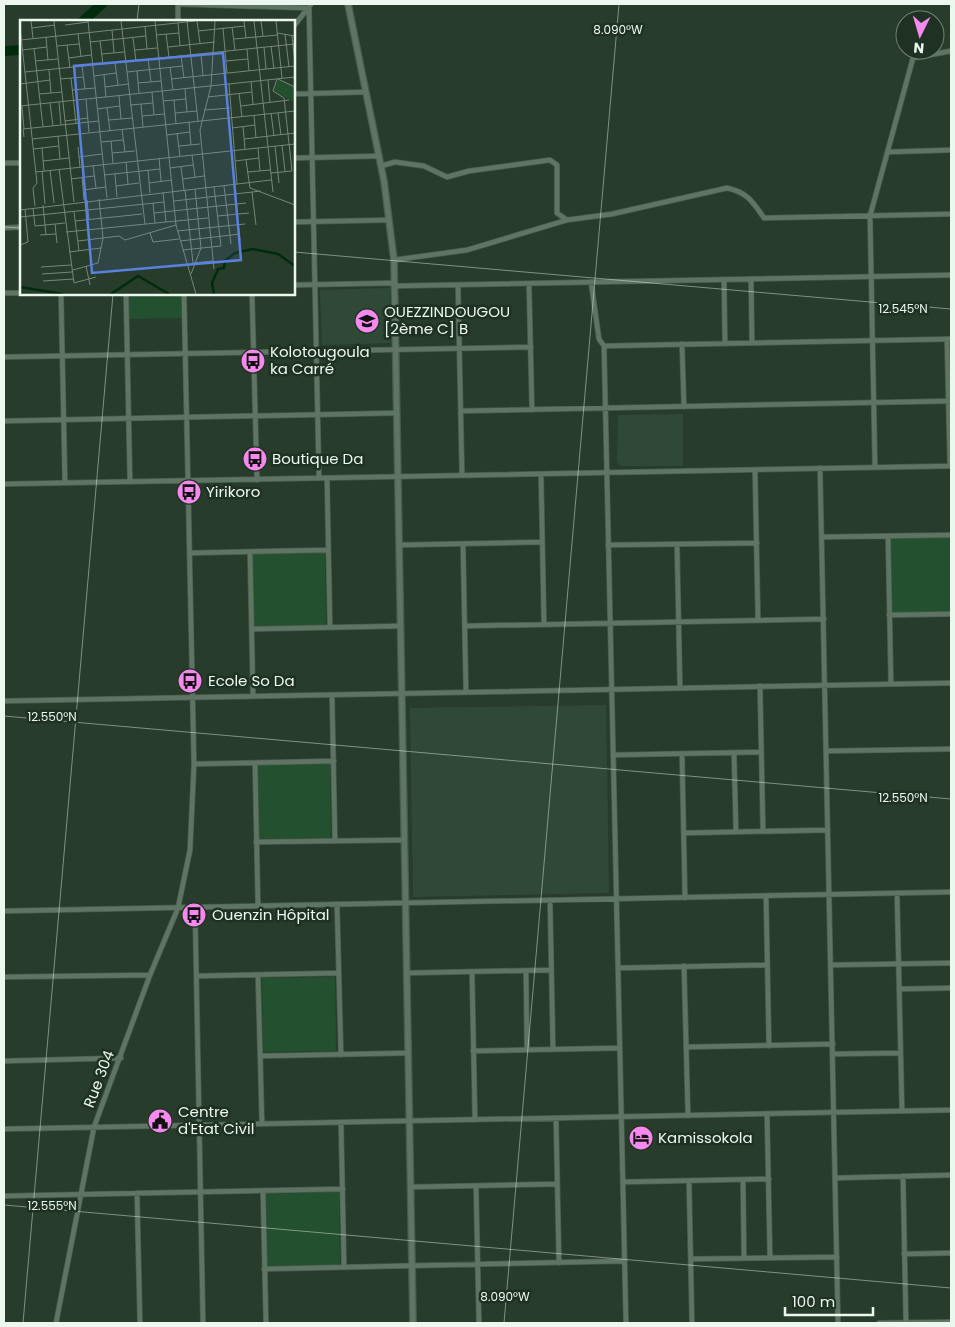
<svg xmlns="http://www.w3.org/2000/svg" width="955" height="1327" font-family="Poppins,sans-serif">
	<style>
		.built { fill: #304936 }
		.pitch { fill: #23502f }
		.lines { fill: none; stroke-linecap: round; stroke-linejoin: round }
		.river { stroke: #002c0d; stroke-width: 10 }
		.minor-casing { stroke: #485a4d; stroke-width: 6 }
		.tertiary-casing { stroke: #485a4d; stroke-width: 8 }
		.minor { stroke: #5f7563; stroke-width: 4.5 }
		.tertiary { stroke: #5f7563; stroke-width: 5.5 }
		.ticks { fill: none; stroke: #ecf8ee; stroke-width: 1; stroke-opacity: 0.45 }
		.labels { text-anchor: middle; stroke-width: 5; stroke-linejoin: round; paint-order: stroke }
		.poi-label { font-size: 15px; fill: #ecf8ee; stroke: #1e3122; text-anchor: start }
		.street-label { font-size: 15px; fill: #ecf8ee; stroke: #1e3122 }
		.inset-river { fill: none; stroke: #002c0d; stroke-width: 2.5 }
		.inset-road { fill: none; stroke: #768779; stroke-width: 1 }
		.view { fill: #5b81df; fill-opacity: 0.15; stroke: #5b81df; stroke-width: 2.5 }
		.inset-edge { fill: none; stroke: #ecf8ee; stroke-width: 2.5 }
		.ticks-label { font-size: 12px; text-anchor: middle; fill: #ecf8ee; stroke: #1e3122; stroke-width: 5; stroke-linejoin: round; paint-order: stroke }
	</style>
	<rect width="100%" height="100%" fill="#283c2b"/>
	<path class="built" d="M 390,288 L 391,343 L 322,345 L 320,290 Z
		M 683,414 L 683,466 L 621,466 L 617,462 L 618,415 Z
		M 606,705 L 609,893 L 413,897 L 410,708 Z"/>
	<path class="pitch" d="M 127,294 L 182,294 L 183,318 L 128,319 Z
		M 951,537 L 951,612 L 891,612 L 890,538 Z
		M 325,551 L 326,626 L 253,627 L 252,552 Z
		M 330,764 L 331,838 L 258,839 L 257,765 Z
		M 335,977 L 336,1051 L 263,1052 L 262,978 Z
		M 266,1191 L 339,1191 L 340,1265 L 267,1266 Z"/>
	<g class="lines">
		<path class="river" d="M 83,21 L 102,4
			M 4,51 L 21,50"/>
		<defs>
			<path id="minor" d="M 178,4 L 309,8 L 319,478
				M 178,4 L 178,21
				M 294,26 L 311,4
				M 294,94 L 365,92
				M 888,152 L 951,150
				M 294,158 L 379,156
				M 4,163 L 21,163
				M 381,166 L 395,162 L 424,166 L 447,177 L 469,171 L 550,160 L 557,165 L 557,213 L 567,220
				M 294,222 L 389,220
				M 4,228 L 21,227
				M 394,260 L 467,250 L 567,220 L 612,214 L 727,188 C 747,192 753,202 764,218 L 951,214
				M 751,279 L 752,343
				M 724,280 L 725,344
				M 591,282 L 599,339 L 604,346 L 626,1323
				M 529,284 L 532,410
				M 294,285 L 394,283
				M 458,285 L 462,475
				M 394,286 L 951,275
				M 4,293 L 21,293
				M 61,294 L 65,483
				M 126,294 L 130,482
				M 252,294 L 257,480
				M 947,339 L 950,466
				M 682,344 L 684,407
				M 604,346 L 951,339
				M 4,357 L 531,347
				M 461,411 L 951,401
				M 4,421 L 396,413
				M 875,467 L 870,216 L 913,58 L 951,51
				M 820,468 L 838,1323
				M 755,470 L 758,620
				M 541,474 L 544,624
				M 327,478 L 330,627
				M 4,484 L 951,466
				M 888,536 L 891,684
				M 822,537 L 951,535
				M 463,544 L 466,692
				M 677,544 L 680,688
				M 399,545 L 542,542
				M 608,545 L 757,543
				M 250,552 L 253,696
				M 190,553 L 328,550
				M 889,615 L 951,614
				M 465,626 L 824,619
				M 252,629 L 400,626
				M 760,686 L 763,831
				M 332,695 L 335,841
				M 4,701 L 951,683
				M 826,751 L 951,749
				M 734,753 L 736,832
				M 682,754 L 685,898
				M 613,755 L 761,752
				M 255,763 L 258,906
				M 194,764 L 334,761
				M 684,833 L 828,830
				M 256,842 L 404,840
				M 897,893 L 902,1111
				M 766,896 L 769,1046
				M 550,900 L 553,1049
				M 337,904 L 341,1055
				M 195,907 L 203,1323
				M 4,911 L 951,892
				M 831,965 L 951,963
				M 684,966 L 688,1116
				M 618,968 L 767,965
				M 526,971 L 527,1050
				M 472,972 L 475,1120
				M 407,973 L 551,970
				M 258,975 L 262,1124
				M 197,976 L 339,973
				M 4,977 L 150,975
				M 899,989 L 951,988
				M 686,1047 L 833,1044
				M 473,1051 L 620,1048
				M 833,1054 L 900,1053
				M 260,1056 L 408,1053
				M 4,1061 L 121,1058
				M 767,1114 L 770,1258
				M 556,1118 L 559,1263
				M 341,1122 L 344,1267
				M 4,1129 L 951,1110
				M 903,1176 L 906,1323
				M 835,1178 L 951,1175
				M 743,1180 L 744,1258
				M 689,1181 L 692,1323
				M 623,1182 L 769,1179
				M 476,1186 L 479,1323
				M 411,1187 L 557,1184
				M 263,1191 L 266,1323
				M 137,1193 L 140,1323
				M 4,1196 L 343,1189
				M 904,1254 L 951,1253
				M 691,1259 L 837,1257
				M 264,1269 L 625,1261
				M 56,1323 L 94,1127 L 150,975 L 178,908 L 190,850 L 194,764 L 184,294
				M 879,1323 L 951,1322"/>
			<path id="tertiary" d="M 348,4 L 384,181 L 394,260 L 413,1323"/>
		</defs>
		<use href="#minor" class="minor-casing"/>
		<use href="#tertiary" class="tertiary-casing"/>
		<use href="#minor" class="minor"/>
		<use href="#tertiary" class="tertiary"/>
	</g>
	<path class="ticks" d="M 137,21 L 139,4M 4,227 L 21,228M 294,252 L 951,309M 4,716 L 951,799M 4,1205 L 951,1288M 23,1323 L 113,294M 504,1323 L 619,4"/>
	<defs>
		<symbol id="school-disc" viewBox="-11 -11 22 22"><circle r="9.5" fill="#f689ed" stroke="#1e3122"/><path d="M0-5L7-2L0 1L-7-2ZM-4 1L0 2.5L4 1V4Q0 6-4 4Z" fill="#111"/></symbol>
		<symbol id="bus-disc" viewBox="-11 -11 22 22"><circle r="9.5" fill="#f689ed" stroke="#1e3122"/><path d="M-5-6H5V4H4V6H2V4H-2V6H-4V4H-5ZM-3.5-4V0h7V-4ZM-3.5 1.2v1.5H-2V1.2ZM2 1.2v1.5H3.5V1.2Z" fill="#111"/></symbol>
		<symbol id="civic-disc" viewBox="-11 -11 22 22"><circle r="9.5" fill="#f689ed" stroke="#1e3122"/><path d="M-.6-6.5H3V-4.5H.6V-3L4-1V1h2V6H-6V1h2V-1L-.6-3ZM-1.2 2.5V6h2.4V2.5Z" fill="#111"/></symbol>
		<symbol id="hotel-disc" viewBox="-11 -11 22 22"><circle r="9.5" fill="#f689ed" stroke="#1e3122"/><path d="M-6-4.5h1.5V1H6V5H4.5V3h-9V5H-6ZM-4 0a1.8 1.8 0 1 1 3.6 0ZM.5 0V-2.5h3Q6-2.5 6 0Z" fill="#111"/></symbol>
	</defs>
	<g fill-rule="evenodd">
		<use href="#school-disc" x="353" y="307" width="28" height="28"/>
		<use href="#bus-disc" x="239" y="347" width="28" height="28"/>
		<use href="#bus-disc" x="241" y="445" width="28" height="28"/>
		<use href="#bus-disc" x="175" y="478" width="28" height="28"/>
		<use href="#bus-disc" x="176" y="667" width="28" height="28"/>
		<use href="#bus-disc" x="180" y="901" width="28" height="28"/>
		<use href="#civic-disc" x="146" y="1107" width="28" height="28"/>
		<use href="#hotel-disc" x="627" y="1124" width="28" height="28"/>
	</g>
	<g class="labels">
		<g class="poi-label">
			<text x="384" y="317">OUEZZINDOUGOU<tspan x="384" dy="17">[2ème C] B</tspan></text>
			<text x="270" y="357">Kolotougoula<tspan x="270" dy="17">ka Carré</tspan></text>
			<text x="272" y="464">Boutique Da</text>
			<text x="206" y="497">Yirikoro</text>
			<text x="208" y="686">Ecole So Da</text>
			<text x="212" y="920">Ouenzin Hôpital</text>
			<text x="178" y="1117">Centre<tspan x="178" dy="17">d'Etat Civil</tspan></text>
			<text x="658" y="1143">Kamissokola</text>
		</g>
		<g class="street-label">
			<text transform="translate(99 1079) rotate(-69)" y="5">Rue 304</text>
		</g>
	</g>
	<g transform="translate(20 20)">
		<rect width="275" height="275" fill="#283c2b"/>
		<path d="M 258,59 L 275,67 L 275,83 L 254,71 Z" fill="#23502f"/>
		<path class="inset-river" d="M 0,267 L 43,274M 91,274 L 118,256 L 149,274M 194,274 L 192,263 L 198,249 L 204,248 L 205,241 L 215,233 L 233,229 L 258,234 L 275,246"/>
		<path class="inset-road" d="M 11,1 L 13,18M 34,1 L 54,182M 68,1 L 87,178M 101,1 L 125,204M 135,1 L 156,205 L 176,274M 167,1 L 178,101M 177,1 L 180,23M 224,1 L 226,18M 234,1 L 253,172M 241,1 L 243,16M 256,1 L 262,58M 158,3 L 160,25M 45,5 L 68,2M 125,6 L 127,29M 0,7 L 17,163 L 13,168 L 15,186M 212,7 L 215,30M 12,8 L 35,5M 203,8 L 207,53M 92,10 L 94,33M 178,11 L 225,6M 257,13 L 275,16M 58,14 L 61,36M 146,14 L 149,37M 265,14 L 269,47M 136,15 L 159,13M 272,16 L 275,43M 26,17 L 28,40M 113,18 L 116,41M 214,19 L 258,15M 1,20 L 175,1M 80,21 L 83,44M 70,22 L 126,16M 47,25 L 50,48M 37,26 L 59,24M 251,26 L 254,49M 148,27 L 195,22M 244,27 L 246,49M 14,28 L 23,107M 227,29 L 229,51M 2,30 L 27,27M 115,30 L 137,28M 82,34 L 104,32M 181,34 L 183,56M 161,36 L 164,58M 49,38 L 71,35M 128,39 L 131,62M 15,41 L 38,39M 206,41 L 228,39M 95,43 L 98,65M 62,46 L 65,69M 150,47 L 153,70M 29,50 L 31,73M 117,51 L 119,73M 5,52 L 275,24M 107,52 L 163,46M 84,55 L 86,77M 74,56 L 96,53M 51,58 L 56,103M 40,59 L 63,57M 151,59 L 275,46M 257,59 L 253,71 L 264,78M 258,59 L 275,67M 248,60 L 250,82M 231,61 L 233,84M 118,63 L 141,61M 0,64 L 30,60M 209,64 L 217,164M 85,67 L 108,64M 165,69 L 167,92M 52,70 L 75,68M 132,72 L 134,95M 219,73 L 222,97M 19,74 L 42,72M 99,76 L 101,99M 188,77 L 232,72M 66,79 L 69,112M 154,80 L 156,104M 143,81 L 166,79M 39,82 L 41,105M 30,83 L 33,106M 121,84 L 123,107M 110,85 L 133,83M 0,86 L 275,57M 2,86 L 4,109M 221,86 L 269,80M 87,88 L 90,111M 77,89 L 100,86M 184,90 L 210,88M 155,93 L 177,91M 251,93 L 254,116M 258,93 L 261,115M 234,95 L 236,118M 122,96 L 144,94M 89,100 L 112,98M 45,101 L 68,98M 169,102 L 171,125M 223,106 L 225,129M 212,108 L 235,105M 102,109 L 105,132M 157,113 L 160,136M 147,115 L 170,112M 38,116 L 40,139M 4,117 L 3,109 L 79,101M 12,119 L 275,91M 224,119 L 275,113M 91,121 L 93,143M 81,122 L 103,120M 262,125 L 265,151M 159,126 L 180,124M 255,126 L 259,163M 58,127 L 60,147M 22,128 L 24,151M 238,128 L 240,151M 13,129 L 39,126M 92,133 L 115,131M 172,135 L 175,157M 59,137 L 82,134M 139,138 L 141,161M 226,140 L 230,168 L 275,185M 23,141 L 49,138M 215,141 L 239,138M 106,142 L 108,164M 73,145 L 76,168M 161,147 L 164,170M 150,148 L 173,145M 39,149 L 54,263 L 76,257M 30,150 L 34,183M 128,150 L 130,173M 22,151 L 25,184M 16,152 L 275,124M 228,152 L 250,150M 251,153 L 272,151 L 264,78M 95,154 L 97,177M 84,155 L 140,149M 62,157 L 64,180M 51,159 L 74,156M 163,159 L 184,156M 129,163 L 152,160M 214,164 L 220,220M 96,166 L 119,163M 204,166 L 211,224M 63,170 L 86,167M 165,170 L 173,243 L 193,241M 143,172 L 146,202M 232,172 L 236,205M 67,180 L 69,200M 154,181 L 241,171M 133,183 L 135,203M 23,185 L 26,215M 13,188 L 15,206 L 45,203M 0,190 L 251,160M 54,192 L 59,231M 134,193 L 226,183M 198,196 L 229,193M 0,197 L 144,182M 55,201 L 122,194M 156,201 L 188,198M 35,204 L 37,223M 157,211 L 225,204M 46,212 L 156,201M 130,213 L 133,222 L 159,219M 20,215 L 36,214M 58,221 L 99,216 L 105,220 L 156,205M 160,221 L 220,214M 0,225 L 8,222 L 5,189M 163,230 L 201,226 L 194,167M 49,232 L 81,228M 66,246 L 70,265M 21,247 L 51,245M 194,249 L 180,110 L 191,66 L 195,1M 53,250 L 78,243 L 83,218 L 79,179M 22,254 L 52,252M 171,254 L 181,228 L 175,169M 23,261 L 54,259"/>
		<path class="view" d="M 203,33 L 221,240 L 72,253 L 54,46 Z"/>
		<rect width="275" height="275" class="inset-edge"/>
	</g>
	<g class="ticks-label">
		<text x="618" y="34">8.090°W</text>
		<text x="903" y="313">12.545°N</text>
		<text x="52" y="721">12.550°N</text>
		<text x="903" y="802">12.550°N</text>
		<text x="52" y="1210">12.555°N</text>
		<text x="505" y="1301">8.090°W</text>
	</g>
	<rect width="955" height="1327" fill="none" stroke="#ecf8ee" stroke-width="10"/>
	<g transform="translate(920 35) rotate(185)"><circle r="24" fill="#1e3122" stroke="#708174"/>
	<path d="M0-4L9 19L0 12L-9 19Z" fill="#f689ed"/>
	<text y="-8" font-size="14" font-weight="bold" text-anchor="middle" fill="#ecf8ee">N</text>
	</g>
	<path d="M785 1307v8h88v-8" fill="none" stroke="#ecf8ee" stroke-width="2.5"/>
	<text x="792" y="1307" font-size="15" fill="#ecf8ee" stroke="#1e3122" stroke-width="4" paint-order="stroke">100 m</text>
</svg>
